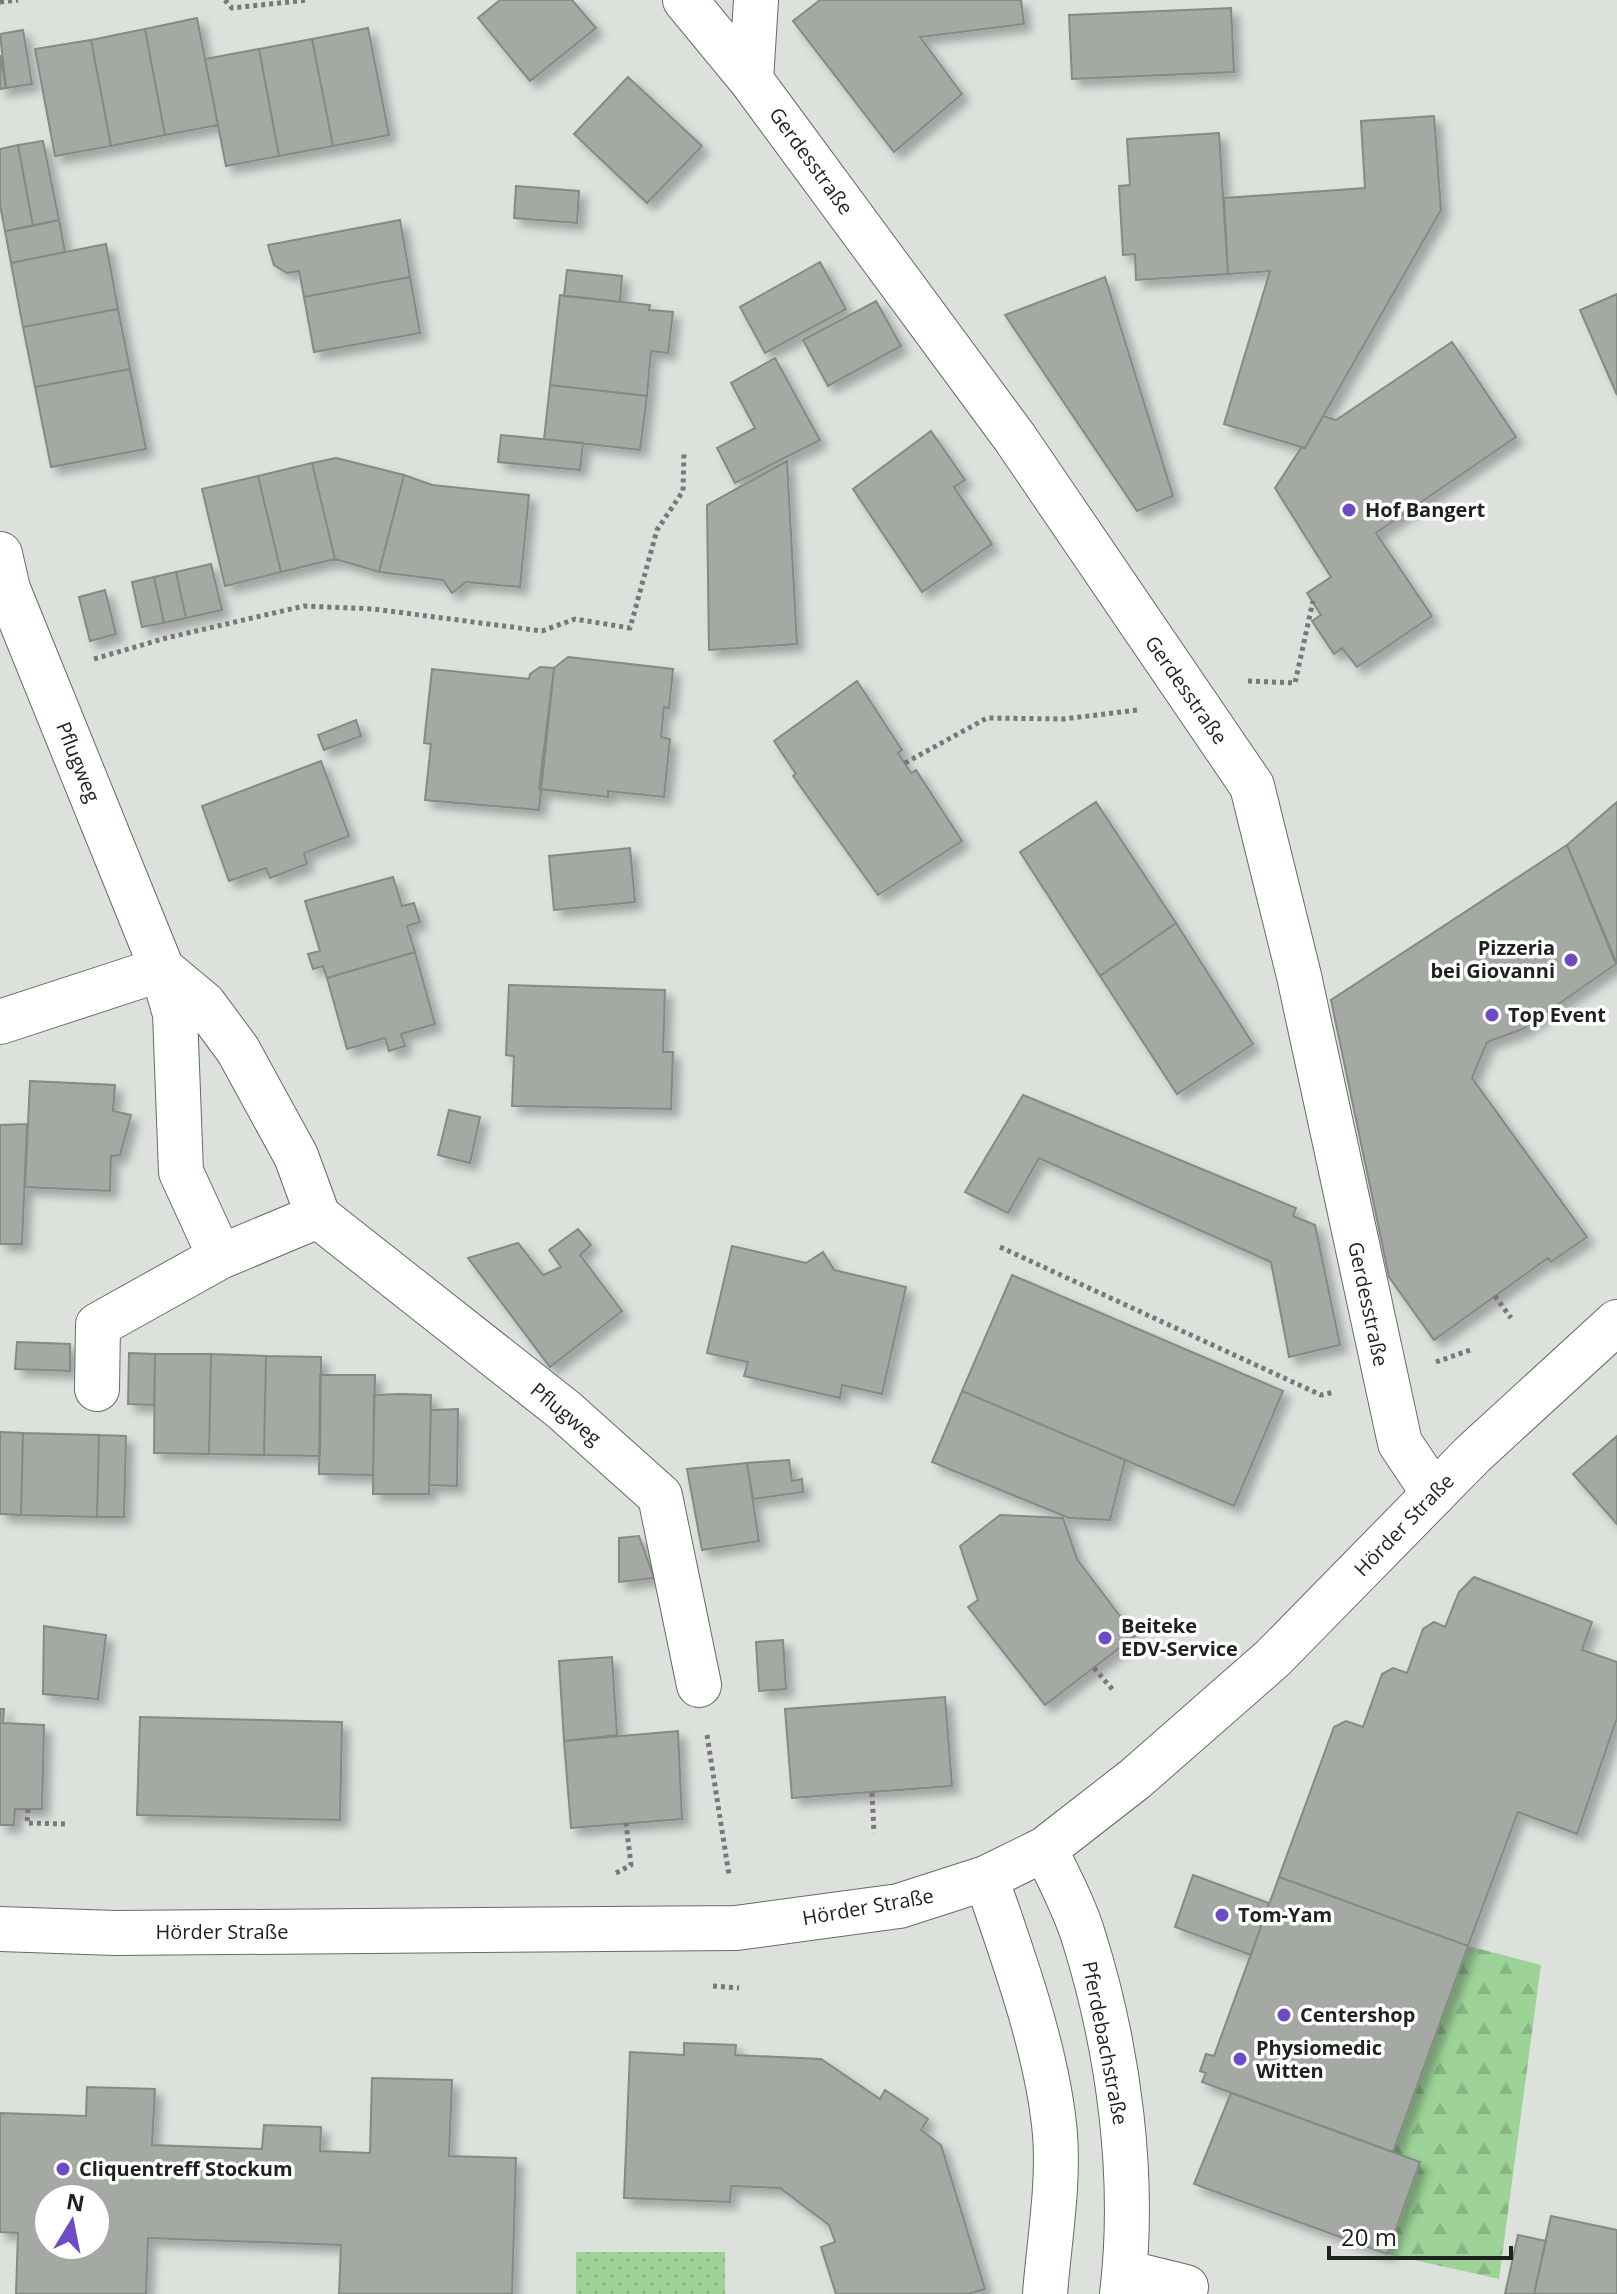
<svg xmlns="http://www.w3.org/2000/svg" width="1617" height="2294" font-family="'Open Sans',sans-serif">
	<style>
		.green { fill: url(#green-dots) }
		.forest { fill: url(#forest-firs) }
		.building { fill: #a4a9a3; stroke: #868a85; stroke-width: 2; fill-rule: evenodd; filter: url(#shadow) }
		.lines { fill: none; stroke-linecap: round; stroke-linejoin: round }
		.minor-casing { stroke: #676b66; stroke-width: 46 }
		.major-casing { stroke: #676b66; stroke-width: 46 }
		.path { stroke: #767976; stroke-width: 5; stroke-dasharray: 4 4; stroke-linecap: butt }
		.minor { stroke: #fff; stroke-width: 44 }
		.major { stroke: #fff; stroke-width: 44 }
		.poi-dot { fill: #6e4bc5; stroke: #fff; stroke-width: 3 }
		.labels { text-anchor: middle; stroke-width: 7; stroke-linejoin: round; paint-order: stroke }
		.street-label { font-size: 20px; fill: #1f211f; stroke: #fff }
		.poi-label { font-size: 20px; font-weight: bold; fill: #1f211f; stroke: #fff; text-anchor: start }
	</style>
	<defs>
		<pattern id="green-dots" width="8" height="8" patternUnits="userSpaceOnUse" patternTransform="scale(2)"><rect width="8" height="8" fill="#9ed398"/><path d="M2 2h.1M6 6h.1" fill="none" stroke="#88b583" stroke-width="1.8" stroke-linecap="round"/></pattern>
		<pattern id="forest-firs" width="22" height="20" patternUnits="userSpaceOnUse" patternTransform="scale(2)"><rect width="22" height="20" fill="#9ed398"/><path d="M5 1l3.5 6h-7zM16 11l3.5 6h-7z" fill="#88b583"/></pattern>
		<filter id="shadow"><feDropShadow dx="7" dy="7" stdDeviation="4" flood-color="#0004"/></filter>
	</defs>
	<rect width="100%" height="100%" fill="#dce1dc"/>
	<path class="green" d="M 576,2252 L 725,2252 L 725,2294 L 576,2294 Z"/>
	<path class="forest" d="M 1468,1946 L 1541,1965 L 1499,2279 L 1387,2254 L 1420,2162 L 1393,2152 Z"/>
	<path class="building" d="M 572,0 L 596,28 L 530,81 L 478,18 L 500,0 Z
		M 820,0 L 1021,0 L 1024,24 L 920,37 L 962,94 L 894,152 L 793,21 Z
		M 1231,8 L 1234,72 L 1072,79 L 1069,15 Z
		M 197,18 L 218,125 L 165,135 L 145,29 Z
		M 368,28 L 389,135 L 333,146 L 312,39 Z
		M 145,29 L 165,135 L 111,146 L 91,40 Z
		M 23,30 L 32,84 L 6,88 L 0,34 Z
		M 312,39 L 333,146 L 279,156 L 259,49 Z
		M 91,40 L 111,146 L 55,156 L 35,49 Z
		M 259,49 L 279,156 L 226,166 L 205,59 Z
		M 0,55 L 6,88 L 0,89 Z
		M 628,77 L 702,146 L 647,203 L 574,134 Z
		M 1434,116 L 1441,210 L 1305,448 L 1224,424 L 1270,271 L 1228,274 L 1224,198 L 1365,188 L 1361,121 Z
		M 1219,133 L 1228,274 L 1136,280 L 1135,254 L 1123,255 L 1119,186 L 1130,185 L 1127,139 Z
		M 43,141 L 59,220 L 33,226 L 18,145 Z
		M 18,145 L 33,226 L 5,231 L 0,205 L 0,149 Z
		M 516,186 L 579,191 L 577,223 L 514,218 Z
		M 59,220 L 65,252 L 11,263 L 5,231 Z
		M 400,220 L 410,277 L 304,297 L 299,271 L 287,273 L 274,265 L 269,249 L 268,245 Z
		M 106,244 L 118,309 L 23,327 L 11,263 Z
		M 820,262 L 846,309 L 765,353 L 740,307 Z
		M 567,270 L 622,276 L 620,302 L 564,296 Z
		M 410,277 L 420,333 L 314,352 L 304,297 Z
		M 1105,277 L 1173,496 L 1137,511 L 1005,315 Z
		M 1617,294 L 1617,395 L 1580,310 Z
		M 560,295 L 650,305 L 649,310 L 673,312 L 668,353 L 651,351 L 647,396 L 550,385 Z
		M 876,301 L 901,346 L 828,386 L 803,340 Z
		M 118,309 L 130,369 L 35,387 L 23,327 Z
		M 1452,342 L 1516,437 L 1376,533 L 1432,616 L 1357,667 L 1342,648 L 1334,654 L 1312,621 L 1321,615 L 1307,593 L 1331,577 L 1275,488 L 1301,448 L 1305,448 L 1323,416 L 1336,420 Z
		M 775,358 L 820,440 L 735,483 L 717,448 L 755,428 L 731,383 Z
		M 130,369 L 146,449 L 51,467 L 35,387 Z
		M 550,385 L 647,396 L 640,450 L 544,439 Z
		M 931,431 L 965,480 L 954,487 L 992,544 L 922,592 L 853,489 Z
		M 501,435 L 583,443 L 580,470 L 498,462 Z
		M 336,458 L 404,475 L 379,572 L 335,559 L 312,463 Z
		M 787,461 L 797,644 L 709,650 L 707,505 Z
		M 312,463 L 335,559 L 281,572 L 258,476 Z
		M 404,475 L 432,485 L 529,495 L 520,587 L 466,582 L 452,593 L 443,580 L 379,572 Z
		M 258,476 L 281,572 L 225,586 L 202,489 Z
		M 211,564 L 222,610 L 186,618 L 176,572 Z
		M 176,572 L 186,618 L 164,623 L 154,577 Z
		M 154,577 L 164,623 L 142,627 L 132,582 Z
		M 105,590 L 116,634 L 90,641 L 79,597 Z
		M 568,657 L 673,669 L 669,708 L 664,707 L 661,737 L 670,739 L 664,797 L 608,791 L 608,797 L 539,789 L 554,668 Z
		M 540,667 L 554,668 L 539,810 L 425,800 L 431,744 L 424,743 L 432,669 L 529,679 L 530,674 Z
		M 857,681 L 902,750 L 898,753 L 911,773 L 916,770 L 962,841 L 878,895 L 793,776 L 796,774 L 774,741 Z
		M 356,720 L 361,736 L 324,750 L 318,735 Z
		M 321,761 L 349,836 L 304,853 L 307,864 L 270,878 L 266,868 L 229,881 L 202,806 Z
		M 1096,802 L 1176,923 L 1100,976 L 1020,852 Z
		M 1617,802 L 1617,964 L 1567,845 Z
		M 1567,845 L 1616,964 L 1523,1029 L 1487,1042 L 1472,1078 L 1587,1237 L 1551,1262 L 1548,1258 L 1434,1340 L 1389,1277 L 1331,1000 Z
		M 630,848 L 635,902 L 554,910 L 549,856 Z
		M 393,877 L 402,906 L 414,903 L 420,922 L 407,926 L 415,952 L 327,978 L 323,966 L 313,969 L 308,954 L 320,951 L 305,901 Z
		M 1176,923 L 1253,1044 L 1177,1094 L 1100,976 Z
		M 415,952 L 435,1024 L 401,1034 L 405,1046 L 389,1051 L 385,1038 L 347,1049 L 327,978 Z
		M 509,985 L 665,990 L 663,1052 L 673,1052 L 671,1109 L 512,1106 L 514,1056 L 506,1055 Z
		M 30,1081 L 115,1085 L 113,1111 L 131,1115 L 120,1155 L 111,1156 L 110,1191 L 25,1187 Z
		M 1023,1095 L 1296,1208 L 1293,1216 L 1315,1225 L 1340,1345 L 1289,1357 L 1271,1262 L 1039,1158 L 1008,1213 L 965,1192 Z
		M 449,1110 L 480,1117 L 470,1163 L 438,1155 Z
		M 27,1124 L 22,1244 L 0,1244 L 0,1125 Z
		M 578,1229 L 591,1245 L 580,1255 L 622,1311 L 550,1367 L 468,1258 L 518,1243 L 543,1275 L 561,1267 L 549,1250 Z
		M 732,1246 L 806,1263 L 823,1252 L 834,1270 L 906,1287 L 882,1394 L 842,1385 L 840,1398 L 744,1376 L 748,1362 L 707,1353 Z
		M 1012,1275 L 1283,1391 L 1234,1506 L 962,1391 Z
		M 17,1342 L 70,1344 L 70,1371 L 15,1369 Z
		M 129,1353 L 155,1354 L 154,1405 L 128,1404 Z
		M 155,1354 L 211,1354 L 209,1454 L 154,1453 Z
		M 211,1354 L 266,1356 L 264,1455 L 209,1454 Z
		M 266,1356 L 321,1357 L 320,1456 L 264,1455 Z
		M 320,1375 L 375,1375 L 373,1475 L 319,1474 Z
		M 962,1391 L 1125,1460 L 1110,1520 L 1069,1518 L 932,1462 Z
		M 401,1394 L 431,1395 L 429,1494 L 373,1494 L 374,1395 Z
		M 458,1409 L 457,1486 L 429,1485 L 431,1410 Z
		M 0,1432 L 23,1433 L 21,1515 L 0,1514 Z
		M 23,1433 L 99,1435 L 97,1517 L 21,1515 Z
		M 99,1435 L 126,1436 L 124,1517 L 97,1517 Z
		M 1617,1436 L 1617,1524 L 1573,1474 Z
		M 789,1460 L 792,1481 L 802,1479 L 803,1492 L 753,1499 L 747,1463 Z
		M 747,1463 L 759,1541 L 702,1550 L 687,1469 Z
		M 1000,1515 L 1063,1518 L 1077,1559 L 1135,1636 L 1045,1705 L 968,1607 L 978,1600 L 960,1546 Z
		M 639,1536 L 654,1578 L 619,1582 L 619,1538 Z
		M 1474,1577 L 1592,1622 L 1582,1650 L 1617,1662 L 1617,1718 L 1577,1834 L 1518,1812 L 1468,1946 L 1279,1877 L 1334,1727 L 1346,1721 L 1363,1727 L 1382,1674 L 1393,1668 L 1407,1673 L 1423,1629 L 1434,1622 L 1445,1627 L 1459,1592 Z
		M 44,1626 L 106,1635 L 98,1699 L 43,1694 Z
		M 783,1640 L 786,1689 L 759,1691 L 756,1642 Z
		M 612,1657 L 617,1735 L 564,1741 L 559,1661 Z
		M 945,1697 L 952,1786 L 792,1798 L 785,1709 Z
		M 0,1709 L 4,1709 L 3,1723 L 44,1725 L 42,1809 L 15,1809 L 14,1825 L 0,1825 Z
		M 140,1717 L 342,1722 L 340,1820 L 137,1815 Z
		M 678,1731 L 682,1819 L 571,1828 L 564,1741 Z
		M 1193,1875 L 1269,1903 L 1251,1955 L 1175,1927 Z
		M 1279,1877 L 1468,1946 L 1393,2152 L 1202,2082 L 1206,2073 L 1200,2071 L 1206,2054 L 1214,2056 Z
		M 684,2043 L 736,2045 L 735,2055 L 821,2059 L 880,2099 L 885,2090 L 928,2119 L 921,2130 L 941,2145 L 985,2289 L 968,2294 L 836,2294 L 821,2247 L 835,2242 L 829,2225 L 780,2188 L 731,2186 L 730,2202 L 624,2198 L 630,2052 L 684,2055 Z
		M 372,2078 L 452,2080 L 449,2156 L 516,2158 L 512,2294 L 339,2294 L 341,2245 L 148,2238 L 146,2294 L 16,2294 L 18,2233 L 0,2232 L 0,2113 L 86,2116 L 87,2087 L 155,2089 L 152,2145 L 262,2149 L 264,2125 L 321,2127 L 320,2151 L 370,2153 ZM 48,2198 L 96,2198 L 96,2246 L 48,2246 Z
		M 1231,2093 L 1420,2162 L 1387,2254 L 1194,2184 Z
		M 1551,2216 L 1617,2230 L 1617,2294 L 1534,2294 Z
		M 1518,2235 L 1546,2241 L 1534,2294 L 1505,2294 Z"/>
	<g class="lines">
		<defs>
			<path id="minor" d="M 685,0 L 751,80 L 1015,438 L 1252,786 L 1299,976 L 1400,1443 L 1434,1494
				M 751,80 L 756,0
				M 0,554 L 8,589 L 162,969 L 0,1022
				M 162,969 L 204,1004 L 238,1050 L 296,1156 L 318,1216 L 564,1410 L 660,1496 L 699,1685
				M 162,969 L 175,1014 L 181,1172 L 220,1257 L 318,1216
				M 97,1389 L 98,1325 L 220,1257
				M 1125,2272 L 1186,2287"/>
			<path id="major" d="M 1045,1849 C 1059,1878 1075,1908 1084,1938 C 1119,2050 1136,2178 1122,2294
				M 986,1878 C 1013,1956 1048,2052 1055,2134 C 1059,2186 1049,2242 1045,2294
				M 0,1929 L 115,1933 L 736,1928 L 899,1906 L 986,1878 L 1045,1849 L 1135,1779 L 1273,1658 L 1473,1454 L 1617,1322"/>
		</defs>
		<use href="#minor" class="minor-casing"/>
		<use href="#major" class="major-casing"/>
		<path class="path" d="M 225,0 L 232,8 L 308,0
			M 0,2 L 18,0
			M 94,659 L 166,638 L 304,606 L 374,609 L 542,631 L 575,619 L 630,628 L 657,530 L 683,491 L 684,452
			M 1248,681 L 1295,683 L 1313,601
			M 905,763 L 987,718 L 1064,719 L 1137,710
			M 1000,1247 L 1321,1395 L 1335,1392
			M 1495,1296 L 1511,1318
			M 1436,1362 L 1473,1349
			M 1094,1668 L 1113,1690
			M 707,1735 L 729,1875
			M 872,1793 L 874,1833
			M 28,1809 L 27,1823 L 66,1824
			M 616,1873 L 631,1865 L 626,1823
			M 713,1986 L 739,1988"/>
		<use href="#minor" class="minor"/>
		<use href="#major" class="major"/>
	</g>
	<g class="poi-dot">
		<circle cx="1349" cy="510" r="8"/>
		<circle cx="1571" cy="960" r="8"/>
		<circle cx="1492" cy="1015" r="8"/>
		<circle cx="1105" cy="1638" r="8"/>
		<circle cx="1222" cy="1915" r="8"/>
		<circle cx="1284" cy="2015" r="8"/>
		<circle cx="1240" cy="2059" r="8"/>
		<circle cx="63" cy="2169" r="8"/>
	</g>
	<g class="labels">
		<g class="street-label">
			<text transform="translate(811 161) rotate(54)" y="7">Gerdesstraße</text>
			<text transform="translate(1186 690) rotate(55)" y="7">Gerdesstraße</text>
			<text transform="translate(78 762) rotate(68)" y="7">Pflugweg</text>
			<text transform="translate(1368 1304) rotate(78)" y="7">Gerdesstraße</text>
			<text transform="translate(566 1414) rotate(40)" y="7">Pflugweg</text>
			<text transform="translate(1404 1525) rotate(-46)" y="7">Hörder Straße</text>
			<text transform="translate(868 1907) rotate(-10)" y="7">Hörder Straße</text>
			<text x="222" y="1939">Hörder Straße</text>
			<text transform="translate(1105 2043) rotate(79)" y="7">Pferdebachstraße</text>
		</g>
		<g class="poi-label">
			<text x="1365" y="517">Hof Bangert</text>
			<text x="1555" y="955" text-anchor="end">Pizzeria<tspan x="1555" dy="23">bei Giovanni</tspan></text>
			<text x="1508" y="1022">Top Event</text>
			<text x="1121" y="1633">Beiteke<tspan x="1121" dy="23">EDV-Service</tspan></text>
			<text x="1238" y="1922">Tom-Yam</text>
			<text x="1300" y="2022">Centershop</text>
			<text x="1256" y="2055">Physiomedic<tspan x="1256" dy="23">Witten</tspan></text>
			<text x="79" y="2176">Cliquentreff Stockum</text>
		</g>
	</g>
	<g transform="translate(72 2222) rotate(10)"><circle r="38" fill="#ffffff" stroke="#a5a6a5" stroke-width="2"/>
	<path d="M0-6L14 30L0 20L-14 30Z" fill="#6e4bc5"/>
	<text y="-12" font-size="22" font-weight="bold" text-anchor="middle" fill="#1f211f">N</text>
	</g>
	<path d="M1329 2246v12h182v-12" fill="none" stroke="#1f211f" stroke-width="4"/>
	<text x="1341" y="2246" font-size="24" fill="#1f211f" stroke="#ffffff" stroke-width="6" paint-order="stroke">20 m</text>
</svg>
